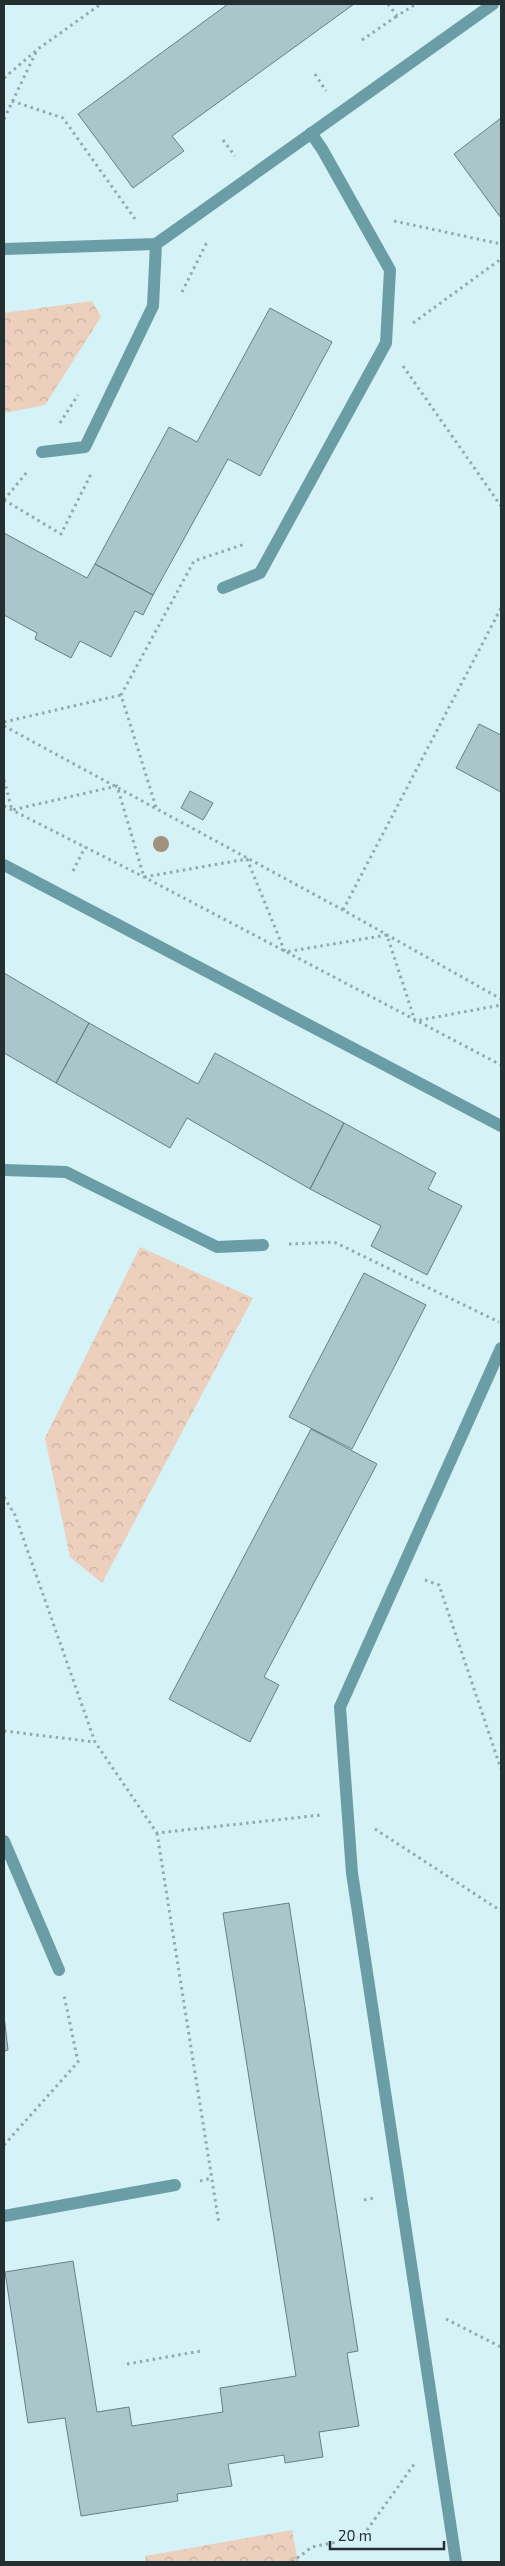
<svg xmlns="http://www.w3.org/2000/svg" width="505" height="2566" font-family="'Exo 2',sans-serif">
	<style>
		.park { fill: url(#park-crowns) }
		.building { fill: #aac6cb; stroke: #678185 }
		.lines { fill: none; stroke-linecap: round; stroke-linejoin: round }
		.path { stroke: #93a9ad; stroke-width: 3; stroke-dasharray: 2.5 4; stroke-linecap: butt }
		.lane { stroke: #6b9da6; stroke-width: 12 }
		.tree { fill: #a1907c }
	</style>
	<defs>
		<pattern id="park-crowns" width="20" height="18" patternUnits="userSpaceOnUse" patternTransform="scale(1.25)"><rect width="20" height="18" fill="#eccfbd"/><path d="M2 6a3 3 0 1 1 6 0M12 15a3 3 0 1 1 6 0" fill="none" stroke="#cab2a3"/></pattern>
	</defs>
	<rect width="100%" height="100%" fill="#d5f2f7"/>
	<path class="park" d="M 92,301 L 101,317 L 45,405 L 4,413 L 4,313 Z
		M 140,1247 L 253,1298 L 102,1583 L 70,1557 L 45,1438 Z
		M 292,2530 L 298,2562 L 146,2562 L 145,2556 Z"/>
	<path class="building" d="M 228,4 L 354,4 L 172,136 L 184,151 L 133,188 L 78,114 Z
		M 501,118 L 501,218 L 454,154 Z
		M 270,308 L 332,342 L 260,476 L 228,459 L 153,595 L 95,564 L 169,427 L 197,442 Z
		M 4,533 L 87,578 L 95,564 L 153,595 L 143,615 L 135,611 L 111,657 L 80,641 L 71,658 L 35,639 L 37,633 L 4,615 Z
		M 479,724 L 501,735 L 501,792 L 456,768 Z
		M 190,791 L 213,803 L 203,820 L 181,808 Z
		M 4,973 L 89,1023 L 56,1083 L 4,1053 Z
		M 89,1023 L 198,1084 L 215,1053 L 344,1123 L 310,1189 L 187,1118 L 170,1148 L 56,1083 Z
		M 344,1123 L 436,1173 L 428,1189 L 462,1206 L 427,1275 L 371,1246 L 381,1226 L 310,1189 Z
		M 364,1273 L 426,1305 L 352,1449 L 289,1417 Z
		M 311,1429 L 377,1464 L 264,1677 L 279,1685 L 250,1742 L 169,1699 Z
		M 289,1903 L 358,2351 L 347,2353 L 359,2426 L 319,2432 L 323,2457 L 285,2463 L 284,2455 L 228,2464 L 232,2486 L 177,2494 L 178,2501 L 81,2516 L 65,2418 L 28,2423 L 5,2272 L 73,2261 L 97,2412 L 129,2407 L 132,2426 L 223,2412 L 220,2388 L 296,2376 L 223,1913 Z
		M 4,2016 L 8,2050 L 4,2051 Z"/>
	<g class="lines">
		<path class="path" d="M 388,4 L 397,16 L 416,4
			M 362,40 L 397,16
			M 315,74 L 326,91
			M 4,78 L 38,49 L 101,4
			M 12,101 L 63,118 L 135,219
			M 4,119 L 36,52
			M 223,140 L 235,156
			M 394,221 L 501,244
			M 182,292 L 207,242
			M 413,323 L 501,259
			M 403,366 L 501,506
			M 60,423 L 78,395
			M 4,500 L 61,534 L 92,472
			M 4,500 L 27,472
			M 4,722 L 121,695
			M 4,726 L 343,910 L 501,999
			M 4,780 L 12,810 L 117,786 L 144,877 L 247,859 L 285,952 L 387,935 L 415,1021 L 501,1005
			M 4,806 L 144,877 L 501,1065
			M 156,807 L 121,695 L 194,561 L 245,544
			M 73,871 L 85,847
			M 343,910 L 501,608
			M 289,1244 L 334,1242 L 499,1322
			M 4,1497 L 15,1515 L 95,1742 L 157,1833 L 321,1815
			M 425,1580 L 439,1585 L 501,1769
			M 4,1731 L 95,1742
			M 375,1829 L 501,1911
			M 157,1833 L 219,2224
			M 4,2145 L 78,2062 L 64,1995
			M 200,2181 L 212,2178
			M 364,2200 L 374,2198
			M 446,2319 L 501,2347
			M 127,2364 L 201,2351
			M 292,2562 L 312,2547 L 362,2537 L 415,2463"/>
		<path class="lane" d="M 4,249 L 156,244 L 493,4
			M 42,452 L 85,447 L 153,306 L 156,244
			M 223,588 L 260,573 L 386,343 L 390,270 L 322,149 L 311,133
			M 4,865 L 501,1126
			M 4,1170 L 66,1172 L 217,1247 L 263,1245
			M 4,1841 L 59,1970
			M 4,2216 L 175,2185
			M 456,2562 L 352,1873 L 340,1707 L 501,1348"/>
	</g>
	<circle class="tree" cx="161" cy="844" r="8"/>
	<rect width="505" height="2566" fill="none" stroke="#242f31" stroke-width="10"/>
	<path d="M330 2541v8h114v-8" fill="none" stroke="#242f31" stroke-width="2.5"/>
	<text x="338" y="2541" font-size="15" fill="#242f31" stroke="#d5f2f7" stroke-width="4" paint-order="stroke">20 m</text>
</svg>
